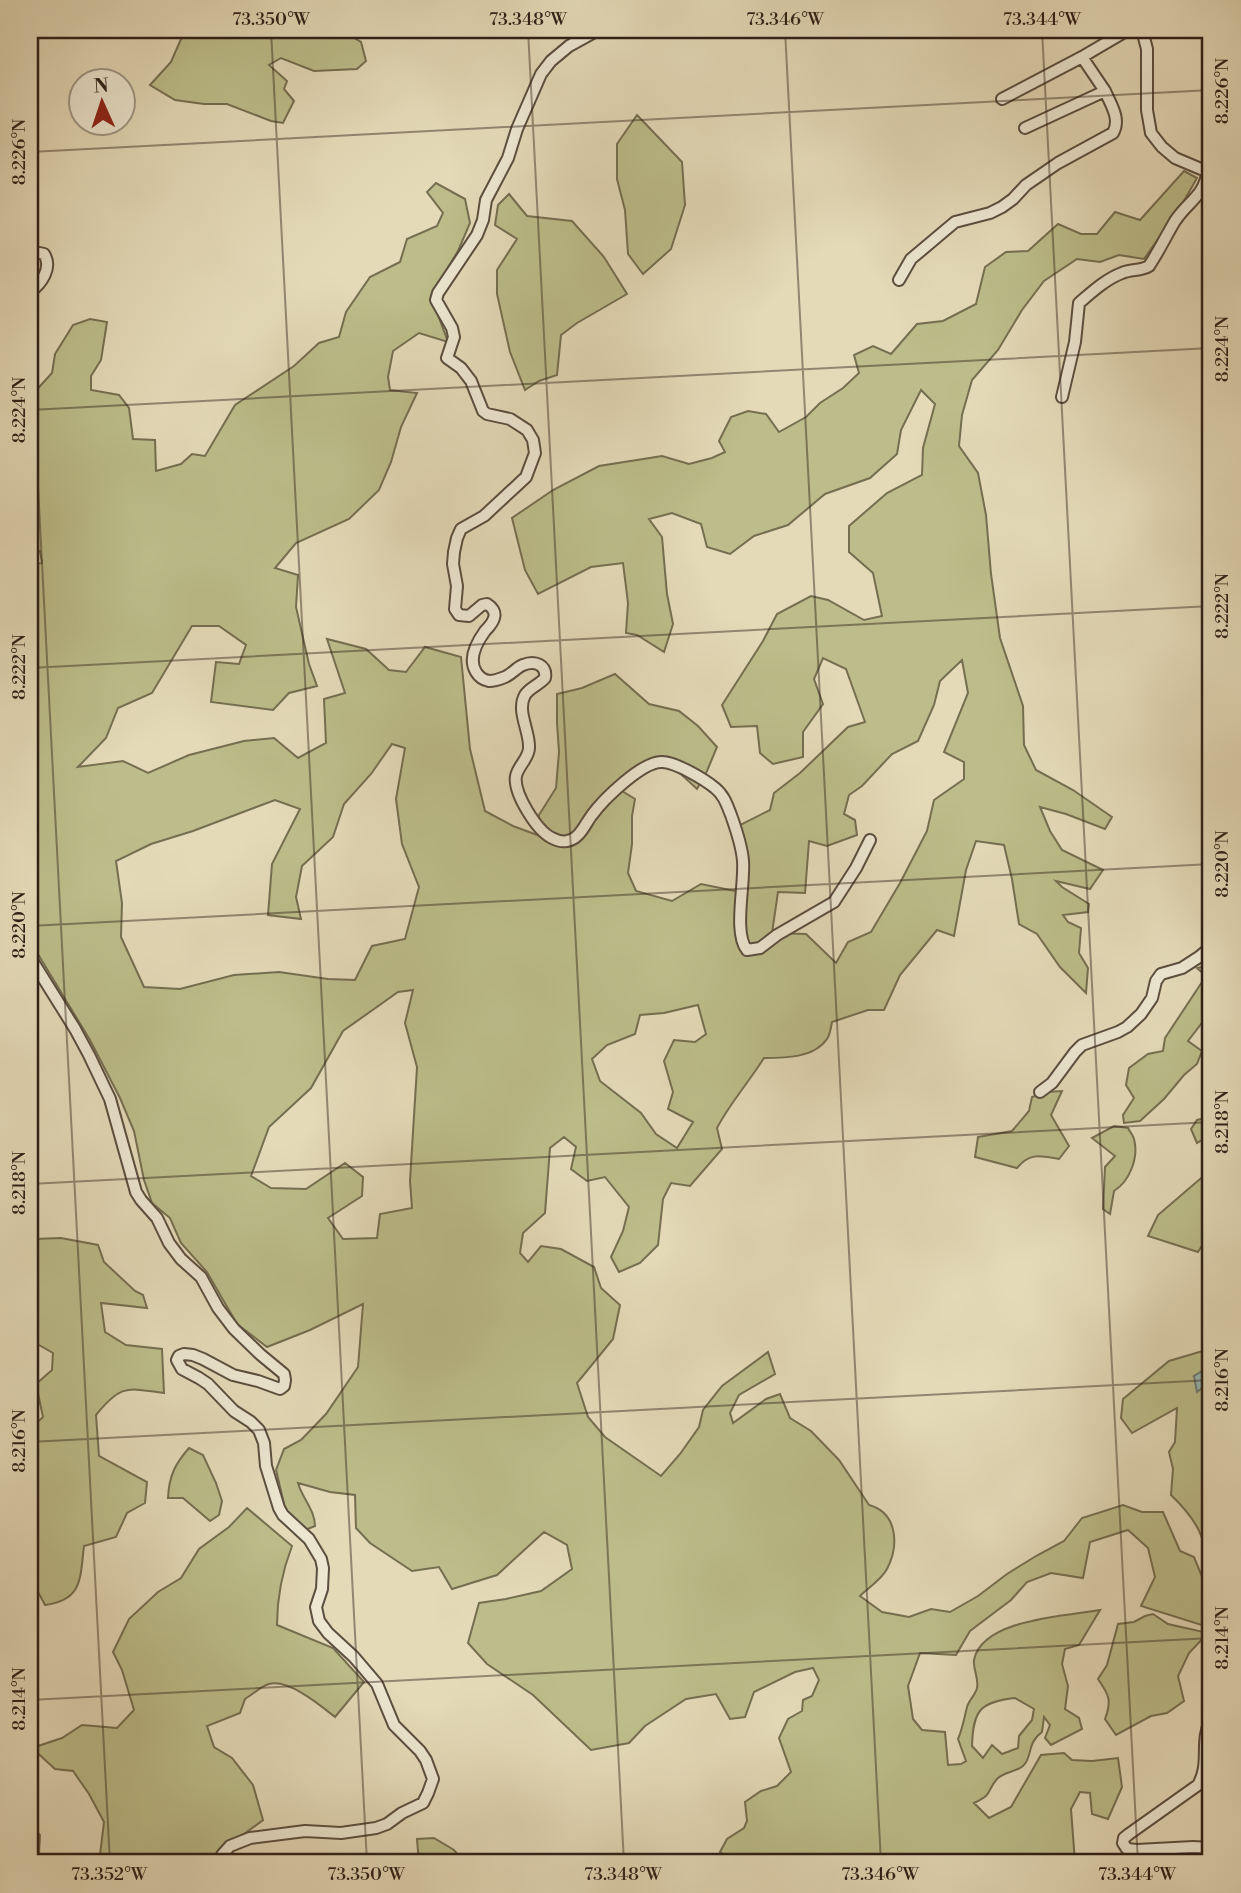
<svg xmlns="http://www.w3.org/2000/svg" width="1241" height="1893" font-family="'Libre Bodoni',serif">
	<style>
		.green { fill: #bcbd8a; stroke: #756e51; stroke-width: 2; fill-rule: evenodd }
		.water { fill: #97b9b6; stroke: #6d7b77; stroke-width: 2 }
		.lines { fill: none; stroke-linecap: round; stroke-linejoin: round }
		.minor-casing { stroke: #5c4e40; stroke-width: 14 }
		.minor { stroke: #ede7d1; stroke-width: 10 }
		.ticks { fill: none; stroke: #2e1f18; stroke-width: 2; stroke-opacity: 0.45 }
		.neatline { fill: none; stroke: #2e1f18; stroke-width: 2.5 }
		.ticks-label { font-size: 18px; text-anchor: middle; fill: #2e1f18 }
	</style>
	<rect width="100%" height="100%" fill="#e4dab8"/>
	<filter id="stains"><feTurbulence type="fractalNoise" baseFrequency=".00286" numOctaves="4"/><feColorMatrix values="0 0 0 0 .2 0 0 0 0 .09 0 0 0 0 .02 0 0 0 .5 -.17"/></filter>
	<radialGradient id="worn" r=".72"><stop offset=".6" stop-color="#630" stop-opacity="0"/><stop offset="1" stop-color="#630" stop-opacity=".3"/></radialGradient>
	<path class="green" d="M 190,30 L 340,30 L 361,42 L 366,61 L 357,69 L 314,71 L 281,58 L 269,65 L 287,81 L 284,89 L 294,101 L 283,123 L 271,121 L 227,104 L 204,104 L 175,100 L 150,85 L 171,62 L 181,39 Z
		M 637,115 L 682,162 L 685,205 L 671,249 L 643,274 L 628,254 L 625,210 L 617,179 L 617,144 Z
		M 1184,171 L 1197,178 L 1180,208 L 1144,259 L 1119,255 L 1100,262 L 1077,259 L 1044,281 L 1022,310 L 998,350 L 972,380 L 962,415 L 959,446 L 978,473 L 986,515 L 991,574 L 1000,638 L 1023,706 L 1024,745 L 1036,770 L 1073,790 L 1112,817 L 1105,829 L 1066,814 L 1040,807 L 1050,831 L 1062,850 L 1103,870 L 1090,889 L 1056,881 L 1062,887 L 1089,904 L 1088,912 L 1063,915 L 1068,922 L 1081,928 L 1079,953 L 1088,968 L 1086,993 L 1060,967 L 1037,934 L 1019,924 L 1012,879 L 1004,845 L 976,841 L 966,870 L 954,936 L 937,930 L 900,975 L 884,1010 L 868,1010 L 832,1022 C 831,1027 830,1035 827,1039 C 814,1058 785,1058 764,1058 C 749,1082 730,1103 717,1128 L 722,1149 L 690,1186 L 671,1183 L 663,1199 L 658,1245 L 640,1263 L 619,1272 L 611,1257 L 623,1231 L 629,1207 L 605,1177 L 587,1181 L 571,1169 L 576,1147 L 564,1137 L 550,1148 L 545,1213 L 523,1233 L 520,1253 L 528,1262 L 541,1246 L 561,1249 L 594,1267 L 601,1288 L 620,1305 L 613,1339 L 577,1383 L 588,1417 L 605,1437 L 661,1476 L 680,1454 L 699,1427 L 703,1410 L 722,1386 L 768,1352 L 775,1374 L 739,1395 L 730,1413 L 733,1423 L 766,1399 L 780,1394 L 790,1418 L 811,1431 L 839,1460 L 869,1505 C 898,1513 899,1546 887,1569 C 882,1579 868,1588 860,1596 L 882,1612 L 909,1617 L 931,1609 L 950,1612 L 978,1596 L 1007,1574 L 1036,1556 L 1064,1541 L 1082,1518 L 1123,1505 L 1142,1512 L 1163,1512 L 1180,1551 L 1194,1557 L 1205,1584 L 1211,1588 L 1211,1628 L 1141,1606 L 1155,1577 L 1148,1548 L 1128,1530 L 1090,1542 L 1083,1578 L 1051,1573 L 1027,1582 L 1011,1600 L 970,1631 L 956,1655 L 920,1653 L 908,1686 L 913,1719 L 922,1730 L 945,1732 L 948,1765 L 961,1764 L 966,1761 L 958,1739 C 963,1727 964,1719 967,1707 C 969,1700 976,1694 977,1688 C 979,1679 973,1669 974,1660 C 982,1619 1066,1616 1100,1610 L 1079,1645 L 1065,1649 L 1062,1664 L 1068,1686 L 1065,1709 L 1079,1718 L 1082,1729 L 1051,1745 L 1045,1738 L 1050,1725 L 1044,1717 L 1042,1732 C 1026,1744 1033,1757 1023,1766 C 1016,1772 1003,1772 997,1779 C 986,1791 994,1794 974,1803 L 989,1818 L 1011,1807 L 1041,1755 L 1064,1753 L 1072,1760 L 1092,1761 L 1118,1758 L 1122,1787 L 1108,1819 L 1092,1814 L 1090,1793 L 1080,1792 L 1071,1809 L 1075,1862 L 1078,1863 L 727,1863 L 729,1858 L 720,1852 L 727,1839 L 744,1828 L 747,1821 L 745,1802 L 761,1791 L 777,1786 L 791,1772 L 779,1738 L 788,1719 L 802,1711 L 803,1700 L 812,1696 L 819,1680 L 813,1668 L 795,1672 L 754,1692 L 745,1717 L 730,1719 L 716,1694 L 686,1699 L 645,1726 L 629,1743 L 591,1750 L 533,1695 L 487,1664 L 468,1643 L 479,1603 L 506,1599 L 541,1591 L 572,1569 L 567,1545 L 544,1532 L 497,1575 L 452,1589 L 439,1567 L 412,1571 L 370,1543 L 356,1528 L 355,1495 L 330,1492 L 298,1483 C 302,1498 315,1510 315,1526 L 305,1530 L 286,1512 L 276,1470 L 284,1449 L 301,1440 L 326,1414 L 358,1367 L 363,1304 L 310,1330 L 267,1347 L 237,1324 L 207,1272 L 181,1243 L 170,1218 L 152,1203 L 144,1180 L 134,1131 L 120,1098 L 90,1040 L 30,941 L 30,565 L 42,563 L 40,551 L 30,555 L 30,397 L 52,373 L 55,354 L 73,325 L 90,319 L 107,322 L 101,360 L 91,376 L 91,390 L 119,395 L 129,408 L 133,439 L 155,440 L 156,471 L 181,464 L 192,454 L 205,456 L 235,405 L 294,366 L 319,343 L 339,337 L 346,312 L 370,277 L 400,262 L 407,239 L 437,226 L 443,213 L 427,192 L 436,183 L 465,199 L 470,223 L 458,251 L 431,296 L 448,342 L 419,333 L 393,351 L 388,377 L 390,390 L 417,393 L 401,427 L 391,462 L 379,490 L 349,519 L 296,543 L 275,568 L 298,575 L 296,607 L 309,664 L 317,686 L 289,693 L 273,710 L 211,702 L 216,662 L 239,664 L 246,645 L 219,626 L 192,626 L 152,693 L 118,708 L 106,738 L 78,767 L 123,761 L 148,773 L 189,755 L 244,741 L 274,738 L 298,758 L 326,743 L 324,699 L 345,693 L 327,639 L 366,649 L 389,670 L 406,672 L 425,647 L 461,657 L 470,749 L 485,811 L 513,826 L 540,836 L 539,815 L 556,788 L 559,752 L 557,723 L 557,694 L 582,688 L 615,674 L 649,704 L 679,711 L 698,726 L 717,747 L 707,771 L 697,789 L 671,765 L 668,757 L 654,758 L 617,788 L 635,799 L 632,816 L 632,844 L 628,873 L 636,891 L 672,901 L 701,884 L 735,891 L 747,885 L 736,827 L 770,810 L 774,793 L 800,773 L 848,727 L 865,722 L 846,669 L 823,658 L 814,679 L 823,704 L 803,732 L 803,757 L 773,764 L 760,753 L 757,726 L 731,727 L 722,705 L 763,641 L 777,614 L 811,596 L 828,600 L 864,620 L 882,616 L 873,573 L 849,552 L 849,526 L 887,493 L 922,475 L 923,448 L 935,404 L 921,390 L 901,430 L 897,454 L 870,478 L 825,494 L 788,525 L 754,536 L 730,554 L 707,547 L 701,524 L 672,513 L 649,519 L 662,537 L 667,594 L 673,624 L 664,652 L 637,635 L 626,633 L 628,603 L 623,563 L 591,567 L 538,594 L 525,570 L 512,518 L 553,490 L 599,466 L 662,456 L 689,464 L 712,458 L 725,452 L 719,441 L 731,417 L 748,411 L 766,414 L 779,432 L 806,417 L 820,403 L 843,388 L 859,373 L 854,355 L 873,346 L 891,354 L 917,324 L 943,321 L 976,304 L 985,267 L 1006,252 L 1028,251 L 1058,224 L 1081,234 L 1097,234 L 1115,212 L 1140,220 ZM 962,660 L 968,693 L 944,752 L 964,762 L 964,779 L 934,800 L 927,831 L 900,883 L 871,932 L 848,942 L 836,963 L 806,934 L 772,933 L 778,892 L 805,893 L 809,841 L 827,846 L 857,835 L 855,820 L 844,814 L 849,795 L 862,786 L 892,754 L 918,741 L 934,705 L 940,681 ZM 392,744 L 405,748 L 396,799 L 402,844 L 419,887 L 405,939 L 372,946 L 355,980 L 328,979 L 279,972 L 234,975 L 180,989 L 144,987 L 121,937 L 122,903 L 116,861 L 151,844 L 193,831 L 275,800 L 300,809 L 272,864 L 268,915 L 301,919 L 296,897 L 302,866 L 333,837 L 344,804 L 371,774 ZM 413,990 L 405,1023 L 417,1067 L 410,1181 L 412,1208 L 380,1214 L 377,1238 L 343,1239 L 328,1218 L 362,1196 L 363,1177 L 345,1163 L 306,1189 L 271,1188 L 251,1176 L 269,1127 L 311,1088 L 343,1031 L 398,992 ZM 698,1005 L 706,1034 L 695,1042 L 674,1040 L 664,1061 L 673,1092 L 668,1109 L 693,1122 L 677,1148 L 656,1134 L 641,1113 L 600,1081 L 592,1059 L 607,1045 L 635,1034 L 640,1015 L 664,1013 ZM 1015,1698 L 1034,1709 L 1032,1720 L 1019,1736 L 1018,1748 L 1002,1754 L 992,1745 L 983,1758 L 972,1746 C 973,1710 980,1702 1015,1698 Z
		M 509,194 L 527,216 L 572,221 L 604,257 L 627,294 L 577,323 L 561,335 L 557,375 L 539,381 L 525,390 L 510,352 L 497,294 L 497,270 L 517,239 L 495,225 L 498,205 Z
		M 1208,966 L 1211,966 L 1211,1016 L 1208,1015 L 1188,1041 L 1202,1051 L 1197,1064 L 1184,1075 L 1164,1099 L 1140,1121 L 1124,1123 L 1123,1115 L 1134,1098 L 1126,1085 L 1129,1068 L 1148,1054 L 1163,1051 L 1165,1038 L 1206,976 L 1197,968 Z
		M 1062,1091 L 1051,1115 L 1069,1146 L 1059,1159 C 1041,1156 1030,1152 1017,1168 L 975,1157 L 978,1137 L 1012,1131 L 1029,1111 L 1032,1097 L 1047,1092 Z
		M 1211,1110 L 1211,1140 L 1207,1137 L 1197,1143 L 1191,1129 L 1197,1120 L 1205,1118 Z
		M 1114,1126 L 1128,1128 C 1130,1132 1133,1135 1134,1139 C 1139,1157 1130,1181 1114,1191 L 1110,1214 L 1103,1209 L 1105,1167 L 1115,1156 L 1092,1138 Z
		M 1211,1152 L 1211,1189 L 1206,1195 C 1219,1215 1210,1234 1198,1252 L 1148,1236 L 1158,1215 L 1207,1173 Z
		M 30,1236 L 34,1239 L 61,1238 L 98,1245 L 104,1262 L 135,1291 L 143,1295 L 147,1308 L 101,1303 L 105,1332 L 126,1345 L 162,1349 L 164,1393 C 127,1388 121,1384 96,1415 L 99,1456 L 147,1482 L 145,1503 L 127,1513 L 116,1537 L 84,1546 C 80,1578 83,1600 45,1605 L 30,1577 L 30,1429 L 43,1417 L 36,1384 L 52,1370 L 53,1353 L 30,1340 Z
		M 1206,1350 L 1211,1351 L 1211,1366 L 1194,1376 L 1206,1385 L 1211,1384 L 1211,1572 C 1204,1536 1198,1521 1171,1495 L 1173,1469 L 1169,1452 L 1175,1442 L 1177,1408 L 1132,1433 L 1121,1418 L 1123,1399 L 1169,1361 Z
		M 189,1448 L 203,1455 L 216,1483 L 222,1501 L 219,1515 L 210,1521 L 183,1498 L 168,1498 C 169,1476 175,1464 189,1448 Z
		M 247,1508 L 292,1546 C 282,1572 277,1597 277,1625 L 333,1648 L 364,1682 L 335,1717 C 320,1705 289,1679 269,1684 C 261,1686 252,1695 245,1699 L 240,1713 L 207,1726 L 214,1747 L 232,1758 L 253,1785 L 263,1820 L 240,1837 L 219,1863 L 99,1863 L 104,1822 L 89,1794 L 73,1771 L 55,1769 L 32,1748 L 62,1738 L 82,1725 L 117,1728 L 134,1710 L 122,1670 L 113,1652 L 129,1619 L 158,1592 L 181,1578 L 199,1549 L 229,1527 Z
		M 1153,1614 L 1168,1624 L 1208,1633 L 1189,1653 L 1178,1676 L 1184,1701 L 1167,1713 L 1151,1716 L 1116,1735 L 1105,1719 C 1112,1700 1109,1695 1098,1679 L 1107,1665 L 1118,1624 L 1134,1622 L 1145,1616 Z
		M 30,1822 L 40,1835 L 39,1853 L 30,1854 Z
		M 434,1838 L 454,1850 L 465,1863 L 419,1863 L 417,1839 Z"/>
	<path class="water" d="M 1211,1366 L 1211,1384 L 1206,1385 L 1197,1392 L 1194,1376 Z"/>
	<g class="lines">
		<defs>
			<path id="minor" d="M 598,30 L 569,46 L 551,61 L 541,74 L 517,129 L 508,158 L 486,200 L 483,220 L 477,235 L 438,293 L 436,300 L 452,328 L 454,337 L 447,358 L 461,368 L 471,381 L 483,411 L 487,414 L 510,419 L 527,430 L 533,440 L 535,453 L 526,477 L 484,516 L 461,529 L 457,538 L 454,552 L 453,564 L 457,586 L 455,609 L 459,615 L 469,616 L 482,605 L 487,604 C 492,607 496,612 494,618 C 493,622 488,628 485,631 C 477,642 468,659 476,672 C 479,677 483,680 489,681 C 494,681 500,679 505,677 C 512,674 517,667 523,665 C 535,660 547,665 545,678 C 539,685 529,688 525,695 C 516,711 530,731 529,748 C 529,758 518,766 516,776 C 513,793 537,831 552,838 C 556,840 563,842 567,841 C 580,839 585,824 592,815 C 603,800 643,760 663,762 C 677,763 704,779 715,788 C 724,795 727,805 731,815 C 736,829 742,847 743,861 C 745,885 733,933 747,950 L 760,948 L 777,935 L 834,902 L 856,868 L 870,840
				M 1142,30 L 1147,49 L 1147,110 L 1151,133 L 1162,147 L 1175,158 L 1201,169 L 1211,170
				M 1002,99 L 1082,57 L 1128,30
				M 1025,128 L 1105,91 L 1082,57
				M 30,251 L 44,254 C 53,268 41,284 30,292
				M 899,280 L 911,259 L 955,222 L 990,213 L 1002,207 L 1013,199 L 1026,185 L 1058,163 L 1113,133 C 1121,119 1111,105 1105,91
				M 1062,397 L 1075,342 L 1079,303 C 1092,292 1106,279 1122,273 C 1131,269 1141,271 1149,266 C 1159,251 1166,236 1175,221 C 1189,200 1204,197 1208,170
				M 30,957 L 75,1029 L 89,1055 L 110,1099 L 136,1192 L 141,1200 L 157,1218 L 169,1243 L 181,1259 L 201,1277 L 218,1308 L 234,1329 L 261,1355 L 284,1374 L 285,1380 L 284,1386 L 280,1389 L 258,1381 L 233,1375 L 203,1359 L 193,1355 L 184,1354 L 179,1356 L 177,1360 L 182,1369 L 199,1378 L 208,1384 L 234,1411 L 251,1422 L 259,1430 L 264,1443 L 266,1466 L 279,1508 L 283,1515 L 309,1539 L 321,1559 L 323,1568 L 322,1589 L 316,1607 L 319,1621 L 328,1633 L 354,1657 L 377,1684 L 394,1725 L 420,1751 L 426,1760 L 433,1779 L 428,1793 L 423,1803 L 402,1813 L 387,1824 L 376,1828 L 341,1833 L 305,1831 L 250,1838 L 230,1846 L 222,1855 L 222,1863
				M 1040,1092 L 1052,1083 L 1075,1052 L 1082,1045 L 1118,1032 L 1127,1027 L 1141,1014 L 1152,998 L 1156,981 L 1161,974 L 1182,968 L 1199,957 L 1211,947
				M 1211,1718 C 1199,1743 1211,1763 1198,1785 L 1129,1834 L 1124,1838 L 1123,1843 L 1127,1849 L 1137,1850 L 1193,1847 L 1211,1848"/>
		</defs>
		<use href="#minor" class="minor-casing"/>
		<use href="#minor" class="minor"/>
	</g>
	<path class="ticks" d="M 271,30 L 367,1863M 528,30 L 624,1863M 785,30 L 881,1863M 1042,30 L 1138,1863M 30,152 L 1211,90M 30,334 L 110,1863M 30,410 L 1211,348M 30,668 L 1211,606M 30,926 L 1211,864M 30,1184 L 1211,1122M 30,1442 L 1211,1380M 30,1700 L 1211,1638"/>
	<rect width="1241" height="1893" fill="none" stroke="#e4dab8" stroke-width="77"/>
	<g transform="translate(102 102) rotate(357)"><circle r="33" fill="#ede7d1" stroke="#a19787" stroke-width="2"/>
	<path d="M0-5L12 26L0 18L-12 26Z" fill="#8f2418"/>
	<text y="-10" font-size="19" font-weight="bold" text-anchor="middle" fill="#2e1f18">N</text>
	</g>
	<rect x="38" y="38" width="1164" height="1816" class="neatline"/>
	<g class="ticks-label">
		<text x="271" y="25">73.350°W</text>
		<text x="528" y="25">73.348°W</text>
		<text x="785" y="25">73.346°W</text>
		<text x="1042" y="25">73.344°W</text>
		<text transform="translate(1222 91) rotate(-90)" y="6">8.226°N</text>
		<text transform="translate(19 152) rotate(-90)" y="6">8.226°N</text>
		<text transform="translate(1222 349) rotate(-90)" y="6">8.224°N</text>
		<text transform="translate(19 410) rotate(-90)" y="6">8.224°N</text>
		<text transform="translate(1222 606) rotate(-90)" y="6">8.222°N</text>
		<text transform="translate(19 667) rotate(-90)" y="6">8.222°N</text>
		<text transform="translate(1222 864) rotate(-90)" y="6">8.220°N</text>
		<text transform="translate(19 925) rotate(-90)" y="6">8.220°N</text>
		<text transform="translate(1222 1122) rotate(-90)" y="6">8.218°N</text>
		<text transform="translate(19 1183) rotate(-90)" y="6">8.218°N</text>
		<text transform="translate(1222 1380) rotate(-90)" y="6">8.216°N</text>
		<text transform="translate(19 1441) rotate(-90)" y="6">8.216°N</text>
		<text transform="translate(1222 1638) rotate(-90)" y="6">8.214°N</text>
		<text transform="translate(19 1699) rotate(-90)" y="6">8.214°N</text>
		<text x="109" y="1880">73.352°W</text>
		<text x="366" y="1880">73.350°W</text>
		<text x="623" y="1880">73.348°W</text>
		<text x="880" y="1880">73.346°W</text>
		<text x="1137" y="1880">73.344°W</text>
	</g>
	<rect width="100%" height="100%" filter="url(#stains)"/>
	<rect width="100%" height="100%" fill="url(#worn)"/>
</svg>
